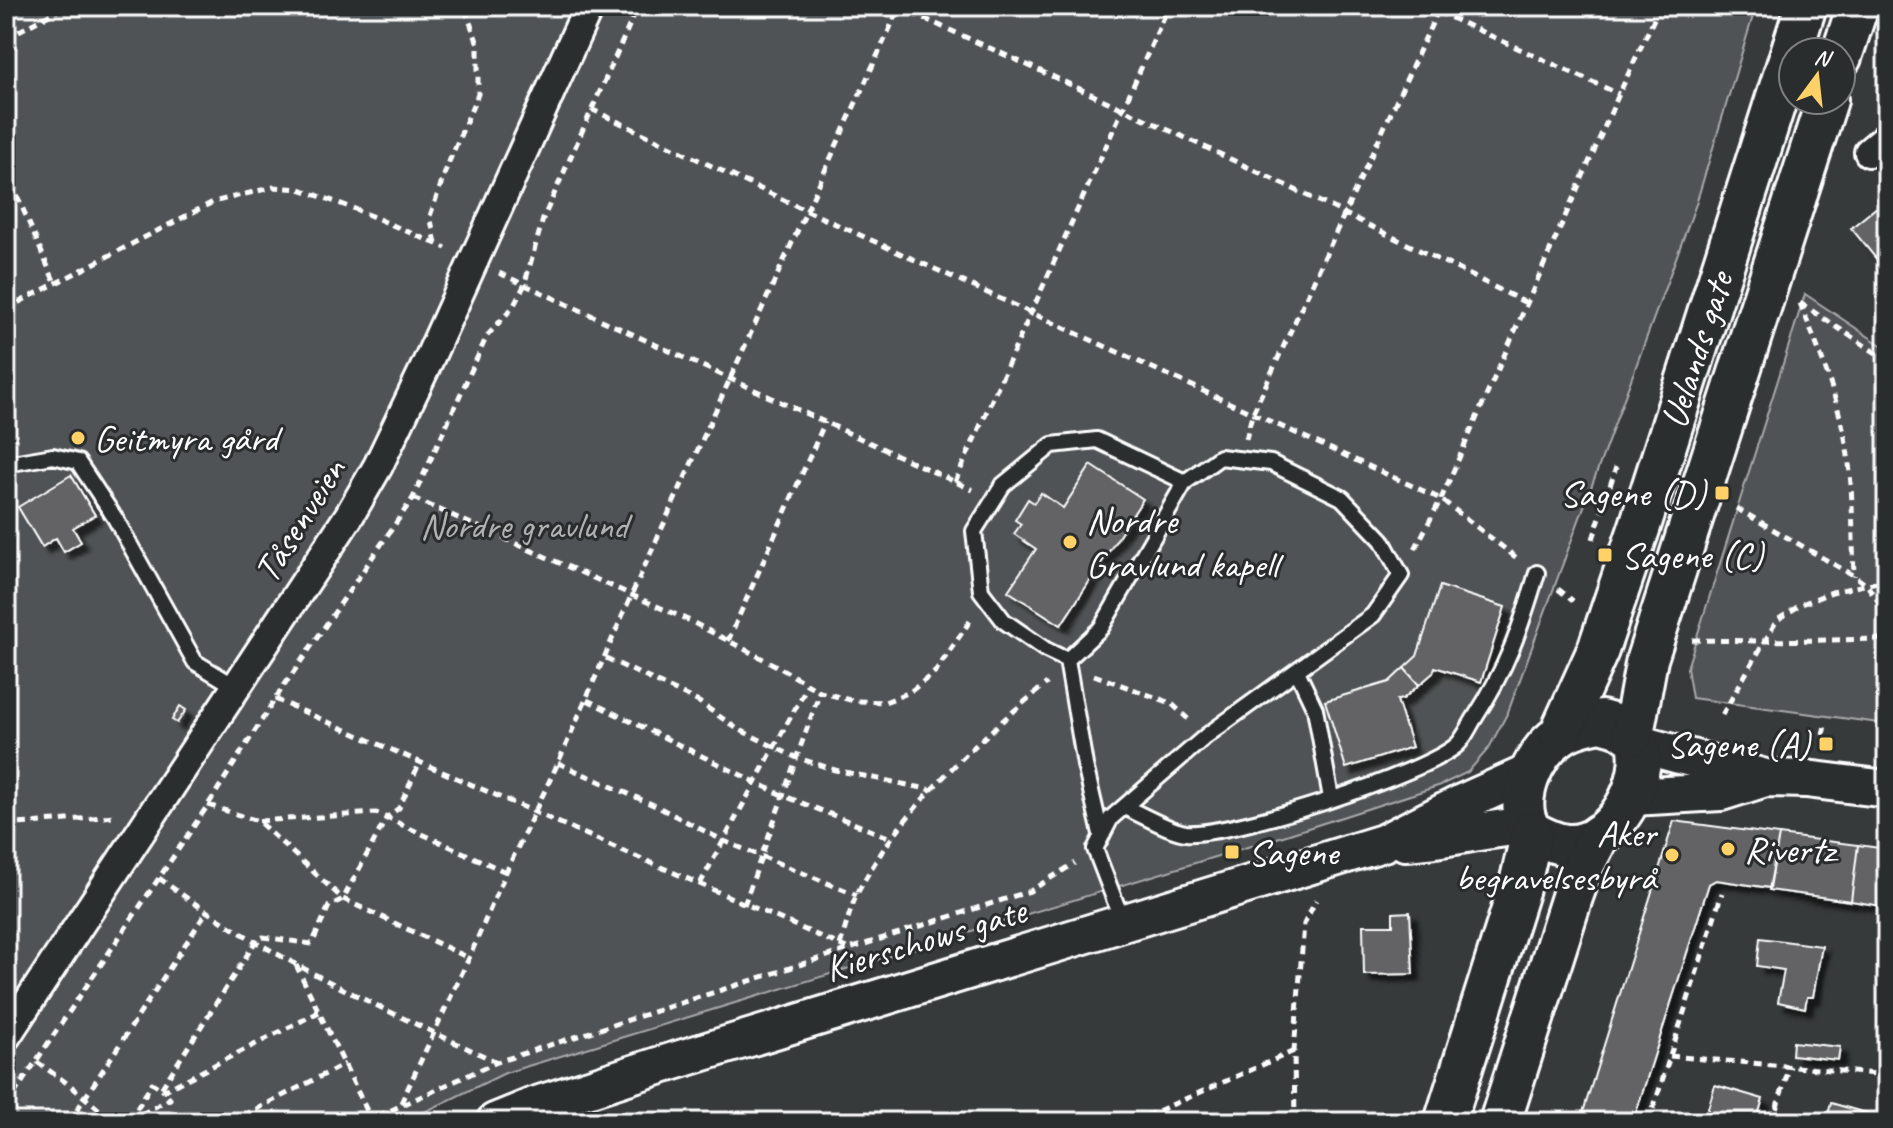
<svg xmlns="http://www.w3.org/2000/svg" width="1893" height="1128" font-family="Caveat,sans-serif">
	<style>
		.green { fill: #505354; stroke: #a8a9aa; stroke-width: 2 }
		.building { fill: #636465; stroke: #fff; stroke-width: 2; filter: url(#shadow) }
		.lines { fill: none; stroke-linecap: round; stroke-linejoin: round }
		.service-casing { stroke: #fff; stroke-width: 20 }
		.minor-casing { stroke: #fff; stroke-width: 34 }
		.tertiary-casing { stroke: #fff; stroke-width: 42 }
		.secondary-casing { stroke: #fff; stroke-width: 46 }
		.path { stroke: #fff; stroke-width: 5; stroke-dasharray: 8 6; stroke-linecap: butt }
		.service { stroke: #2a2d2e; stroke-width: 14 }
		.minor { stroke: #2a2d2e; stroke-width: 28 }
		.tertiary { stroke: #2a2d2e; stroke-width: 36 }
		.secondary { stroke: #2a2d2e; stroke-width: 40 }
		.poi-dot { fill: #ffd166; stroke: #2a2d2e; stroke-width: 3 }
		.labels { text-anchor: middle; stroke-width: 6; stroke-linejoin: round; paint-order: stroke }
		.street-label { font-size: 38px; fill: #fff; stroke: #2a2d2e }
		.poi-label { font-size: 38px; fill: #fff; stroke: #2a2d2e; text-anchor: start }
		.park-label { font-size: 38px; fill: #b0b2b2; stroke: #2a2d2e }
	</style>
	<defs>
		<filter id="shadow"><feDropShadow dx="7" dy="7" stdDeviation="2" flood-color="#0009"/></filter>
	</defs>
	<rect width="100%" height="100%" fill="#373a3b"/>
	<filter id="ink" filterUnits="userSpaceOnUse"><feTurbulence type="fractalNoise" baseFrequency=".0125" numOctaves="2"/><feDisplacementMap in="SourceGraphic" scale="16" xChannelSelector="R" yChannelSelector="G"/><feConvolveMatrix kernelMatrix="1 2 1 2 8 2 1 2 1" color-interpolation-filters="sRGB"/></filter>
	<g filter="url(#ink)">
		<path class="green" d="M 6,6 L 1756,6 L 1696,204 L 1508,712 L 1489,748 L 1468,772 L 1441,785 L 1277,838 L 505,1073 L 404,1122 L 6,1122 Z
			M 1805,294 L 1887,349 L 1887,724 L 1692,698 L 1687,668 Z"/>
		<path class="building" d="M 1887,194 L 1887,272 L 1851,228 L 1883,202 L 1881,199 Z
			M 1091,465 L 1143,499 L 1061,625 L 1008,591 L 1036,549 L 1014,534 L 1021,524 L 1015,520 L 1028,499 L 1034,503 L 1041,493 L 1063,508 Z
			M 71,475 L 95,515 L 73,528 L 81,542 L 64,552 L 56,538 L 42,547 L 18,507 Z
			M 1440,586 L 1505,607 L 1481,682 L 1435,667 L 1433,673 L 1419,685 L 1404,668 L 1417,656 Z
			M 1404,668 L 1419,685 L 1403,699 L 1397,700 L 1412,747 L 1346,768 L 1325,701 L 1389,682 Z
			M 180,706 L 186,710 L 177,723 L 172,720 Z
			M 1674,821 L 1779,835 L 1770,888 L 1716,880 L 1709,884 L 1633,1122 L 1580,1122 Z
			M 1779,835 L 1858,845 L 1851,901 L 1769,890 Z
			M 1858,845 L 1887,849 L 1887,907 L 1851,901 Z
			M 1410,912 L 1413,974 L 1364,975 L 1363,925 L 1393,925 L 1393,913 Z
			M 1760,938 L 1822,946 L 1813,997 L 1807,997 L 1805,1008 L 1778,1002 L 1784,970 L 1757,966 Z
			M 1793,1042 L 1840,1047 L 1838,1060 L 1792,1055 Z
			M 1715,1085 L 1763,1099 L 1756,1122 L 1704,1122 Z
			M 1831,1103 L 1880,1117 L 1879,1122 L 1826,1122 Z
			M 1338,1116 L 1339,1122 L 1319,1122 L 1319,1117 Z"/>
		<g class="lines">
			<defs>
				<path id="service" d="M 6,464 L 53,456 L 78,462 L 115,518 L 195,662 L 236,687
					M 1067,660 L 1085,765 L 1101,834
					M 1297,671 L 1315,709 L 1331,798
					M 1124,807 C 1141,814 1169,831 1186,833 C 1229,837 1426,774 1458,744 C 1464,738 1469,727 1474,719 C 1507,668 1520,630 1537,573
					M 1123,922 L 1095,849 L 1111,818 L 1206,736 L 1373,615 L 1401,575 L 1382,540 L 1342,498 L 1271,463 L 1220,457 L 1185,482 L 1101,628 L 1067,660 L 1046,650 L 1004,621 L 981,591 L 974,531 L 1003,485 L 1052,445 L 1097,440 L 1185,482"/>
				<path id="minor" d="M 1869,152 L 1887,137
					M 6,1036 L 349,516 L 378,466 L 424,370 L 589,6"/>
				<path id="tertiary" d="M 1639,744 L 1765,778 L 1806,779 L 1887,789
					M 1632,797 L 1721,792 L 1765,778
					M 1405,842 C 1446,840 1486,828 1527,826
					M 495,1122 L 534,1106 L 658,1066 L 1383,843 L 1462,803 L 1531,772"/>
				<g id="secondary">
					<path d="M 1841,57 L 1858,6"/>
					<path d="M 1601,721 L 1619,726 L 1637,739 C 1650,779 1614,848 1567,845 C 1555,844 1543,838 1532,832 C 1511,804 1532,754 1559,736 C 1571,727 1586,724 1601,721 Z"/>
					<path id="s1" d="M 1560,734 L 1598,650 L 1640,526 L 1806,6"/>
					<path d="M 1633,734 L 1647,659 L 1827,100"/>
					<path d="M 1445,1122 L 1519,888 L 1532,832"/>
					<path d="M 1500,1122 L 1572,897 L 1584,864 L 1599,835"/>
				</g>
			</defs>
			<use href="#service" class="service-casing"/>
			<use href="#minor" class="minor-casing"/>
			<use href="#tertiary" class="tertiary-casing"/>
			<use href="#secondary" class="secondary-casing"/>
			<path class="path" d="M 1425,6 L 1619,94
				M 898,7 C 1110,101 1319,199 1526,303
				M 6,38 L 66,6
				M 591,109 L 805,210 L 1441,499 L 1518,559
				M 6,170 L 55,283
				M 436,243 L 430,216 L 448,164 L 478,94 L 478,44 L 464,6
				M 499,273 L 973,490
				M 1800,303 C 1817,344 1834,389 1844,433 C 1854,479 1852,529 1854,576
				M 1800,303 L 1887,360
				M 6,309 L 213,202 L 274,187 L 300,189 L 355,209 L 446,248
				M 1246,439 L 1252,415 L 1440,6
				M 955,482 L 1169,6
				M 413,498 L 688,620 L 777,666 L 820,692 L 854,701 L 885,702 L 910,692 L 936,671 L 972,618
				M 1736,508 L 1854,576 L 1867,585 L 1887,614
				M 1593,539 L 1616,467
				M 1415,549 L 1441,499 L 1619,94 L 1660,6
				M 1558,589 L 1573,601
				M 1692,640 L 1765,641 L 1887,639
				M 728,641 L 825,422
				M 606,658 L 699,702 L 736,728 L 795,757 L 835,770 L 932,790
				M 1094,675 L 1171,703 L 1188,719
				M 275,699 L 849,949
				M 587,700 L 782,795 L 893,839
				M 1722,715 L 1777,620 L 1802,604 L 1832,592 L 1887,580
				M 1823,735 L 1825,725
				M 558,763 L 656,806 L 724,841 L 857,895
				M 208,805 L 258,821 L 343,899 L 469,958
				M 259,821 L 376,813 L 506,872
				M 6,825 L 116,816
				M 159,878 C 262,955 381,1008 497,1062
				M 700,884 L 808,685
				M 744,905 L 820,692
				M 840,945 C 846,927 850,908 858,892 C 901,809 976,742 1047,683
				M 296,965 L 371,1119
				M 319,1012 L 163,1091 L 170,1099 L 134,1118 L 132,1117 L 152,1083 L 161,1089 L 256,941 L 263,937 L 312,944 L 329,906 L 343,899 L 387,817 L 399,808 L 420,762
				M 1670,1056 L 1887,1075
				M 37,1062 L 71,1086 L 114,1122
				M 401,1103 L 469,958 L 506,872 L 558,763 L 631,596 L 900,6
				M 6,1106 L 208,805 L 275,699 L 413,498 L 487,336 L 513,307 L 524,286 L 543,219 L 638,6
				M 69,1122 L 207,911
				M 231,1122 L 345,1064
				M 365,1122 L 497,1062 L 1030,891 L 1075,863
				M 1133,1122 L 1294,1051
				M 1295,1122 L 1294,1051 L 1304,924 L 1316,900
				M 1649,1122 L 1722,893
				M 1772,1122 L 1790,1066"/>
			<use href="#service" class="service"/>
			<use href="#minor" class="minor"/>
			<use href="#tertiary" class="tertiary"/>
			<use href="#secondary" class="secondary"/>
		</g>
	</g>
	<g class="poi-dot">
		<circle cx="78" cy="438" r="8"/>
		<rect x="1714" y="485" width="16" height="16" rx="4"/>
		<circle cx="1070" cy="542" r="8"/>
		<rect x="1597" y="547" width="16" height="16" rx="4"/>
		<rect x="1818" y="736" width="16" height="16" rx="4"/>
		<circle cx="1728" cy="849" r="8"/>
		<rect x="1224" y="844" width="16" height="16" rx="4"/>
		<circle cx="1672" cy="855" r="8"/>
	</g>
	<g class="labels">
		<g class="street-label">
			<text dy="13" stroke="none"><textPath href="#s1" startOffset="408">Uelands gate</textPath></text>
			<text transform="translate(299 520) rotate(-58)" y="13">Tåsenveien</text>
			<text transform="translate(925 939) rotate(-17)" y="13">Kierschows gate</text>
		</g>
		<g class="poi-label">
			<text x="94" y="451">Geitmyra gård</text>
			<text x="1706" y="506" text-anchor="end">Sagene (D)</text>
			<text x="1086" y="533">Nordre<tspan x="1086" dy="44">Gravlund kapell</tspan></text>
			<text x="1621" y="568">Sagene (C)</text>
			<text x="1810" y="757" text-anchor="end">Sagene (A)</text>
			<text x="1656" y="846" text-anchor="end">Aker<tspan x="1656" dy="44">begravelsesbyrå</tspan></text>
			<text x="1744" y="862">Rivertz</text>
			<text x="1248" y="865">Sagene</text>
		</g>
		<g class="park-label">
			<text x="524" y="538">Nordre gravlund</text>
		</g>
	</g>
	<rect width="1893" height="1128" fill="none" stroke="#2a2d2e" stroke-width="32"/>
	<rect x="16" y="16" width="1861" height="1096" fill="none" stroke="#fff" stroke-width="3" filter="url(#ink)"/>
	<g transform="translate(1817 76) rotate(15)"><circle r="38" fill="#2a2d2e" stroke="#7f8182" stroke-width="2"/>
	<path d="M0-6L14 30L0 20L-14 30Z" fill="#ffd166"/>
	<text y="-12" font-size="22" font-weight="bold" text-anchor="middle" fill="#ffffff">N</text>
	</g>
</svg>
